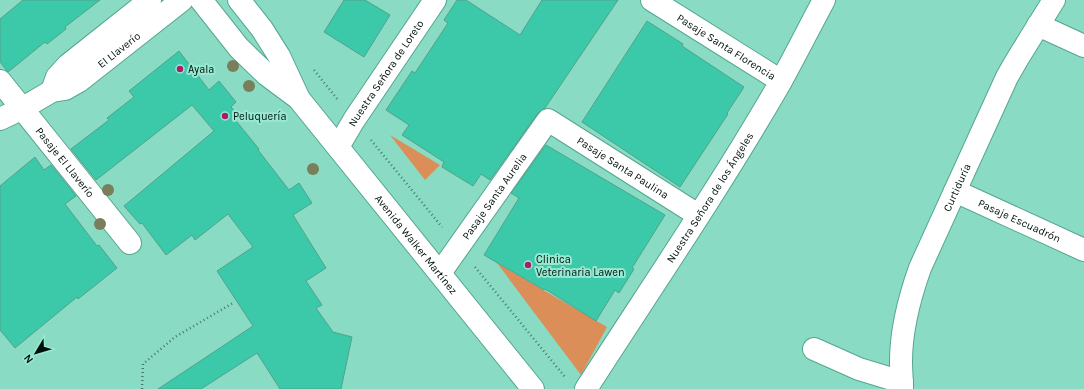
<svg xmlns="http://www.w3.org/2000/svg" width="1084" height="389" font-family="Karla,sans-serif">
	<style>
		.green { fill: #dc8e59 }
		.building { fill: #3cc9a9; stroke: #51a28c }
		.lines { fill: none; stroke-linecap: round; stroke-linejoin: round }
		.street-casing { stroke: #55a690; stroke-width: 24 }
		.secondary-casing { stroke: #55a690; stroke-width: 24 }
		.path { stroke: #48796b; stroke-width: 2.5; stroke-dasharray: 1 3; stroke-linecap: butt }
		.street { stroke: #fff; stroke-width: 22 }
		.secondary { stroke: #fff; stroke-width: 22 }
		.tree { fill: #797f5b }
		.poi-dot { fill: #a61e67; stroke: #97e9d1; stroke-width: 1.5 }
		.labels { text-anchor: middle; stroke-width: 4; stroke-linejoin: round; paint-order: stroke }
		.street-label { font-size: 11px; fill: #00100b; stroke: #97e9d1 }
		.poi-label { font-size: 11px; fill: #00100b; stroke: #97e9d1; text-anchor: start }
	</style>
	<rect width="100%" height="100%" fill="#8adbc4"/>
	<path class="green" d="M 390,135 L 440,165 L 425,180 Z
		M 497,263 L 607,327 L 581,375 Z"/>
	<path class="building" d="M 23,0 L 100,0 L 65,27 L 66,29 L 47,44 L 45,42 L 8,72 L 0,62 L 0,19 Z
		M 344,0 L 365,0 L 390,15 L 364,57 L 324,32 Z
		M 457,0 L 466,0 L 520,35 L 542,0 L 618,0 L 545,108 L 538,113 L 490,180 L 481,174 L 473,186 L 442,167 L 444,162 L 402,135 L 409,125 L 386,110 L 412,71 L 415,73 L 448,23 L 444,20 Z
		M 647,21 L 683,44 L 682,46 L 744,87 L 727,113 L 728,114 L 680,187 L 582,122 Z
		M 179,51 L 209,90 L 219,81 L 236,102 L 231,107 L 236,113 L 232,116 L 259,149 L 258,150 L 289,190 L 299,183 L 312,203 L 293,215 L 326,268 L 306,281 L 322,305 L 316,308 L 333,332 L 352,337 L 341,389 L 280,389 L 257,353 L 201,389 L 158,389 L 253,326 L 217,271 L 253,247 L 228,214 L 195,240 L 192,235 L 166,255 L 142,223 L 140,224 L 124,206 L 214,131 L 192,105 L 96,180 L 71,149 L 109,120 L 107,118 L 134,97 L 129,91 Z
		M 546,145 L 665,215 L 632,268 L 634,269 L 619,293 L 615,290 L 596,321 L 545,289 L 544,290 L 484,255 L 519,198 L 511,193 Z
		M 35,157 L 44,170 L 51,165 L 76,196 L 65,204 L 97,246 L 99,245 L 117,268 L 78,299 L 77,297 L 15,348 L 0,330 L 0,186 Z"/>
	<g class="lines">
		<defs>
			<g id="street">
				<path id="s1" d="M 652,0 L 781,81"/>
				<path d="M 1038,25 L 1084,46"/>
				<path id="s2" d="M 0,81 L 130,243"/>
				<path d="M 52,91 L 57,77 L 68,65 L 150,0"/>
				<path id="s3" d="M 0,119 L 23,108 L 52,91 L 65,89 L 79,81 L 182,0"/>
				<path id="s4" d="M 338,147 L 354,120 L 435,0"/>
				<path id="s5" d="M 955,191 L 1084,250"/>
				<path id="s6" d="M 440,273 L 548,120 L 698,215"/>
				<path d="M 814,349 L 859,369 L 902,382"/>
				<path id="s7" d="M 586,389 C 651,288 720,187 780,83 C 795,56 809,28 824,0"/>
				<path id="s8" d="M 902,389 C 902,380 901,371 901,361 C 901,329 909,299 920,268 L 1007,77 L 1018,58 L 1054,0"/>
			</g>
			<g id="secondary">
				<path d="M 201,0 L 239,48 L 267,75 L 298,98"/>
				<path id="s9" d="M 239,0 L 262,29 L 279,56 L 299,99 L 533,389"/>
			</g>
		</defs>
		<use href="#street" class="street-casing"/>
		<use href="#secondary" class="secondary-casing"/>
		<path class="path" d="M 314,70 L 338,100
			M 371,140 L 442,227
			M 475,267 L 565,377
			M 142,389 L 143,364 L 175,337 L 233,303"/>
		<use href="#street" class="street"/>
		<use href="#secondary" class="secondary"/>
	</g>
	<g class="tree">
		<circle cx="233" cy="66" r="6"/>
		<circle cx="249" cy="86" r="6"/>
		<circle cx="313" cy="169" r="6"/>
		<circle cx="108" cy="190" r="6"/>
		<circle cx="100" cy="224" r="6"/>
	</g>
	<g class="poi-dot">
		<circle cx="180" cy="69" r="4"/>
		<circle cx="225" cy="116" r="4"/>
		<circle cx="528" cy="265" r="4"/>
	</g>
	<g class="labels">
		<g class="street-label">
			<text dy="4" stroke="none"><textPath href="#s1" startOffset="88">Pasaje Santa Florencia</textPath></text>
			<text dy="4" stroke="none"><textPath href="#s3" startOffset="139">El Llaverío</textPath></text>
			<text dy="4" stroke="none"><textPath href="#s4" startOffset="88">Nuestra Señora de Loreto</textPath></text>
			<text dy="4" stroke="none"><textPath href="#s2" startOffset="104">Pasaje El Llaverío</textPath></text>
			<text dy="4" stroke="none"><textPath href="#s6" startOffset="276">Pasaje Santa Paulina</textPath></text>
			<text dy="4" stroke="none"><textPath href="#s8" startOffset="212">Curtiduría</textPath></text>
			<text dy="4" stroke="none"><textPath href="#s6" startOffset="94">Pasaje Santa Aurelia</textPath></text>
			<text dy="4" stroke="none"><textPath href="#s7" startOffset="228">Nuestra Señora de los Ángeles</textPath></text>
			<text dy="4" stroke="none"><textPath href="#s5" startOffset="71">Pasaje Escuadrón</textPath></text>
			<text dy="4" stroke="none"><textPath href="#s9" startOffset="303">Avenida Walker Martínez</textPath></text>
		</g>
		<g class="poi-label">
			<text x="188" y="73">Ayala</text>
			<text x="233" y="120">Peluquería</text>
			<text x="536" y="263">Clinica<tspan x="536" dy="13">Veterinaria Lawen</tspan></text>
		</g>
	</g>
	<g transform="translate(36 353) rotate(232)" stroke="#97e9d1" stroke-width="3" paint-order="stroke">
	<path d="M0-3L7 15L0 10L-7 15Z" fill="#00100b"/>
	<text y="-6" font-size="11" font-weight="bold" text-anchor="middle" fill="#00100b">N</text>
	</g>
</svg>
